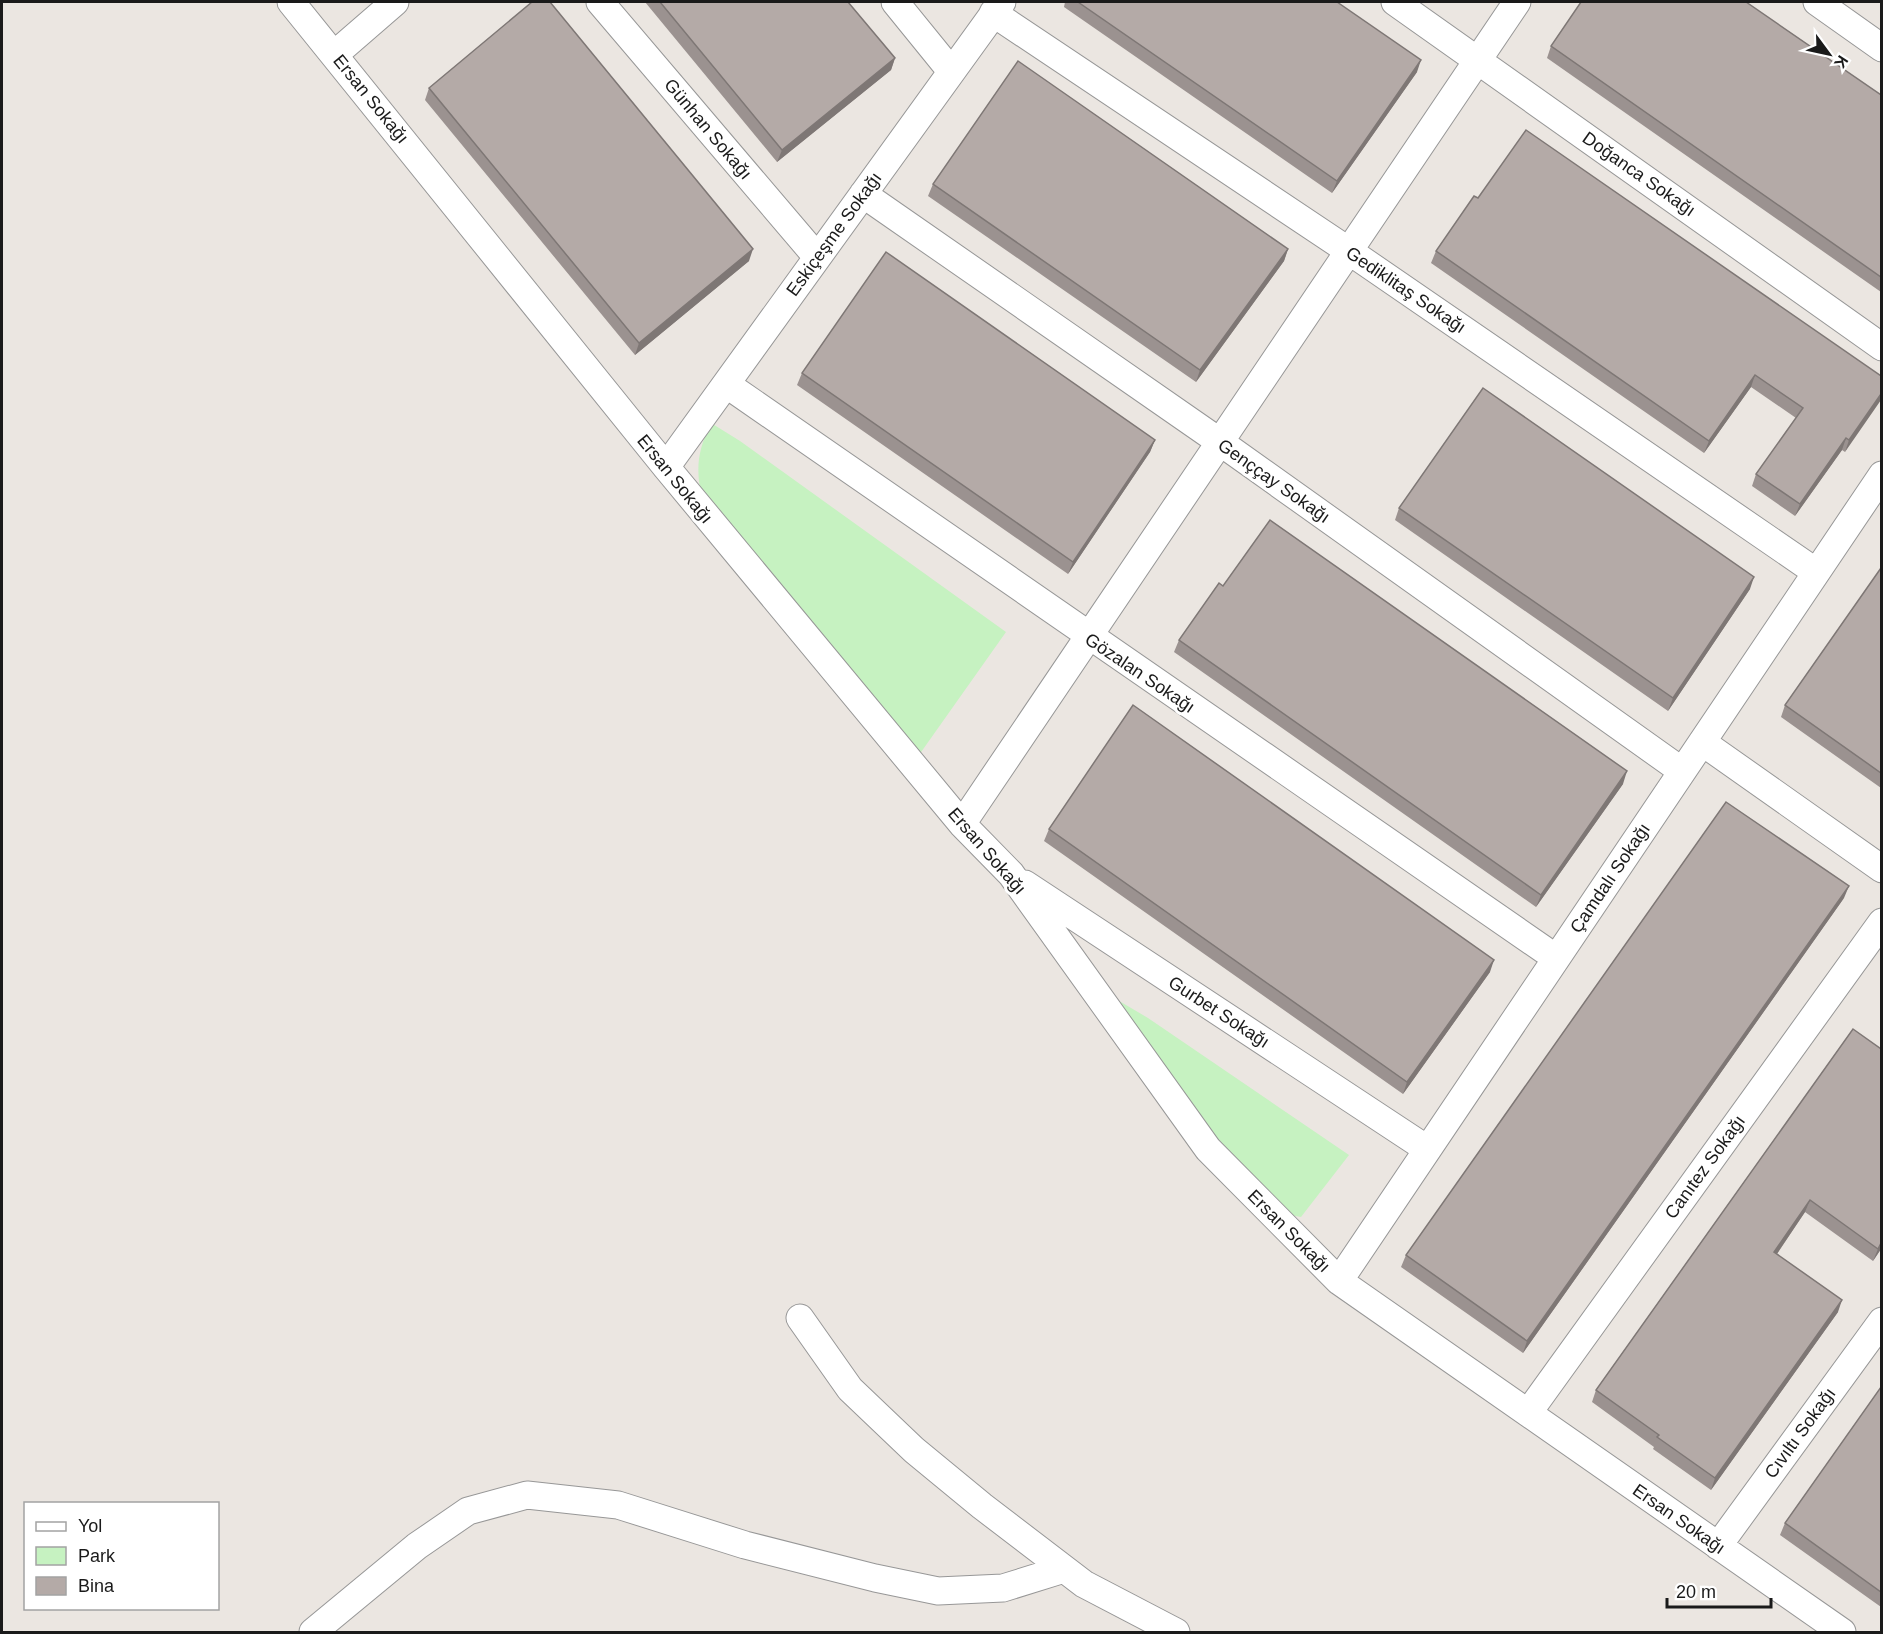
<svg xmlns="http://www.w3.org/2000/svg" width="1883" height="1634" font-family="Helvetica,sans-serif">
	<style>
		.park { fill: #c6f2c1 }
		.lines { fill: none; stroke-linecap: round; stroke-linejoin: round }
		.street-casing { stroke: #979797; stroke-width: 29 }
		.street { stroke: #fff; stroke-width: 27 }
		.wall { fill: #9b9290 }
		.shaded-wall { fill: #7e7775 }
		.building { fill: #b4aaa7; stroke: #7e7775; stroke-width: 1.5 }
		.labels { text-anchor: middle; stroke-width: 6; stroke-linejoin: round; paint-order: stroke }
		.street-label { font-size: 18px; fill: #1a1a1a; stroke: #fff }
	</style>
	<rect width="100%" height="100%" fill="#ebe6e1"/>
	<path class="park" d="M 711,423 L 740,441 L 1006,632 L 919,755 L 704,508 C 696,473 695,456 711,423 Z
		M 1065,969 L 1148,1018 L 1349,1155 L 1301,1217 L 1279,1213 Z"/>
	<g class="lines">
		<defs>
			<path id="street" d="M 291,2 L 666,467 L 962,824 L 1011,874 L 1208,1149 L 1339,1281 L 1842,1632
				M 600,2 L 817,257
				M 895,2 L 951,71
				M 1395,2 L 1882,347
				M 1817,2 L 1882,48
				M 993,13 L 1349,251 L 1816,572
				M 335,54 L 395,2
				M 863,194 L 1220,442 L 1682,771
				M 726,384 L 1556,958
				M 666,467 L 1002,2
				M 1702,742 L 1882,869
				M 962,824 L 1517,2
				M 1025,884 L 1427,1149
				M 1339,1281 L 1882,475
				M 800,1318 L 850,1389 L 914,1450 L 982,1506 L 1084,1584 L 1176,1632
				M 1528,1413 L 1882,922
				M 1718,1546 L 1882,1321
				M 313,1632 L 417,1546 L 468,1511 L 527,1495 L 618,1505 L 745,1545 L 875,1578 L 938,1591 L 1003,1588 L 1064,1569"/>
		</defs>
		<use href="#street" class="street-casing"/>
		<use href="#street" class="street"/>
	</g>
	<path class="wall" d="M 645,2 L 848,2 L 895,58 L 891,70 L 777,162 Z
		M 1065,2 L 1337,2 L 1417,72 L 1332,193 L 1064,7 Z
		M 1551,46 L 1881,95 L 1881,292 L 1547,58 Z
		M 429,88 L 749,261 L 635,355 L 425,100 Z
		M 933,184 L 1288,249 L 1284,261 L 1196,382 L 928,196 Z
		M 1478,198 L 1881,376 L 1845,452 L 1842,450 L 1795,516 L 1752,486 L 1756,474 L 1796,418 L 1751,387 L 1704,453 L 1431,263 L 1436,251 Z
		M 802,373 L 1155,440 L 1150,452 L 1068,574 L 797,385 Z
		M 1399,508 L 1750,589 L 1668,711 L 1395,520 Z
		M 1881,568 L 1881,788 L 1781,717 L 1785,705 Z
		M 1179,640 L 1623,784 L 1536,907 L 1174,652 Z
		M 1049,829 L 1490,972 L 1403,1094 L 1044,841 Z
		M 1844,898 L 1523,1353 L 1401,1267 L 1406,1255 Z
		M 1853,1029 L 1881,1249 L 1873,1261 L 1805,1212 L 1777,1254 L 1838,1312 L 1711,1490 L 1653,1449 L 1654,1447 L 1592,1402 L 1596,1390 Z
		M 1881,1387 L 1881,1607 L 1780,1535 L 1785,1523 Z"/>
	<path class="shaded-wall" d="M 895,58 L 891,70 L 777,162 L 782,150 Z
		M 1421,60 L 1417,72 L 1332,193 L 1337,181 Z
		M 753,249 L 749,261 L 635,355 L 639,343 Z
		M 1288,249 L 1284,261 L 1196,382 L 1200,370 Z
		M 1755,375 L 1751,387 L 1704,453 L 1709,441 Z
		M 1881,394 L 1881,400 L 1845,452 L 1849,440 Z
		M 1846,438 L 1842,450 L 1795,516 L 1800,504 Z
		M 1155,440 L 1150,452 L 1068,574 L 1073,562 Z
		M 1754,577 L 1750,589 L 1668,711 L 1673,698 Z
		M 1627,771 L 1623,784 L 1536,907 L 1541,895 Z
		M 1849,886 L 1844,898 L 1523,1353 L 1527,1341 Z
		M 1494,960 L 1490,972 L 1403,1094 L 1407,1082 Z
		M 1810,1200 L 1805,1212 L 1770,1264 L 1774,1252 Z
		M 1881,1243 L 1881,1249 L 1873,1261 L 1878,1249 Z
		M 1842,1300 L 1838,1312 L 1711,1490 L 1715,1478 Z"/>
	<path class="building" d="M 532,2 L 550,2 L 753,249 L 639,343 L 429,88 Z
		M 660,2 L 848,2 L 895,58 L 782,150 Z
		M 1078,2 L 1337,2 L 1421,60 L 1337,181 Z
		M 1581,2 L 1746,2 L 1881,95 L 1881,277 L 1551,46 Z
		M 1018,61 L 1288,249 L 1200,370 L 933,184 Z
		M 1526,130 L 1881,376 L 1881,394 L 1849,440 L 1846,438 L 1800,504 L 1756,474 L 1803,408 L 1755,375 L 1709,441 L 1436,251 L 1474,196 L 1478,198 Z
		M 886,252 L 1155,440 L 1073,562 L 802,373 Z
		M 1483,388 L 1754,577 L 1673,698 L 1399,508 Z
		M 1270,520 L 1627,771 L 1541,895 L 1179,640 L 1219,583 L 1223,586 Z
		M 1881,568 L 1881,773 L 1785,705 Z
		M 1133,705 L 1494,960 L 1407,1082 L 1049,829 Z
		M 1726,802 L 1849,886 L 1527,1341 L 1406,1255 Z
		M 1853,1029 L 1881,1049 L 1881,1243 L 1878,1249 L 1810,1200 L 1774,1252 L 1842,1300 L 1715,1478 L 1657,1437 L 1659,1435 L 1596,1390 Z
		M 1881,1387 L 1881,1592 L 1785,1523 Z"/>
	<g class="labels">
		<g class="street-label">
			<text transform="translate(371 99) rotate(51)" y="6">Ersan Sokağı</text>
			<text transform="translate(708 129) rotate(50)" y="6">Günhan Sokağı</text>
			<text transform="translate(1639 174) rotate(35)" y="6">Doğanca Sokağı</text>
			<text transform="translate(834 234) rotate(-54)" y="6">Eskiçeşme Sokağı</text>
			<text transform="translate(1406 290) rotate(34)" y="6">Gediklitaş Sokağı</text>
			<text transform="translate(675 479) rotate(51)" y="6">Ersan Sokağı</text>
			<text transform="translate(1274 481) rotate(35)" y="6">Genççay Sokağı</text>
			<text transform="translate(1140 673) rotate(34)" y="6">Gözalan Sokağı</text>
			<text transform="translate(987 851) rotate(49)" y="6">Ersan Sokağı</text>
			<text transform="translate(1610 878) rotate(-56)" y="6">Çamdalı Sokağı</text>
			<text transform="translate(1219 1012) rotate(33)" y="6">Gurbet Sokağı</text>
			<text transform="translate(1705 1167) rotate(-54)" y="6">Canıtez Sokağı</text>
			<text transform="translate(1289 1231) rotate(45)" y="6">Ersan Sokağı</text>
			<text transform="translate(1800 1433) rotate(-54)" y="6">Cıvıltı Sokağı</text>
			<text transform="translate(1679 1519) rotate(35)" y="6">Ersan Sokağı</text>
		</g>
	</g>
	<rect width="1883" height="1634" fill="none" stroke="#1a1a1a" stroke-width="6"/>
	<rect x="24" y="1502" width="195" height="108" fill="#ffffff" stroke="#a3a3a3" stroke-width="1.5"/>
	<rect x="36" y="1522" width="30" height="9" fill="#ffffff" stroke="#a3a3a3" stroke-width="1.5"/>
	<text x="78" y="1532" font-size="18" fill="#1a1a1a">Yol</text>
	<rect x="36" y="1547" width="30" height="18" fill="#c6f2c1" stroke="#a3a3a3" stroke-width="1.5"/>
	<text x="78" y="1562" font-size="18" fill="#1a1a1a">Park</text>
	<rect x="36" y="1577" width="30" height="18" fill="#b4aaa7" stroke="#a3a3a3" stroke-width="1.5"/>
	<text x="78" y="1592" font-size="18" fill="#1a1a1a">Bina</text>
	<g transform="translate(1829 54) rotate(123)" stroke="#ffffff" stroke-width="4.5" paint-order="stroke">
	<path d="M0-4.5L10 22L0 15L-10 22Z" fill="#1a1a1a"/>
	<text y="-9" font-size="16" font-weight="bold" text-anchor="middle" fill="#1a1a1a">K</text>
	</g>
	<path d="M1667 1598v9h104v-9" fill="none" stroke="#1a1a1a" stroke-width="3"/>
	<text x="1676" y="1598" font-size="18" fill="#1a1a1a" stroke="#ffffff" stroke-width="4.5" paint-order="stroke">20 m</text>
</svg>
